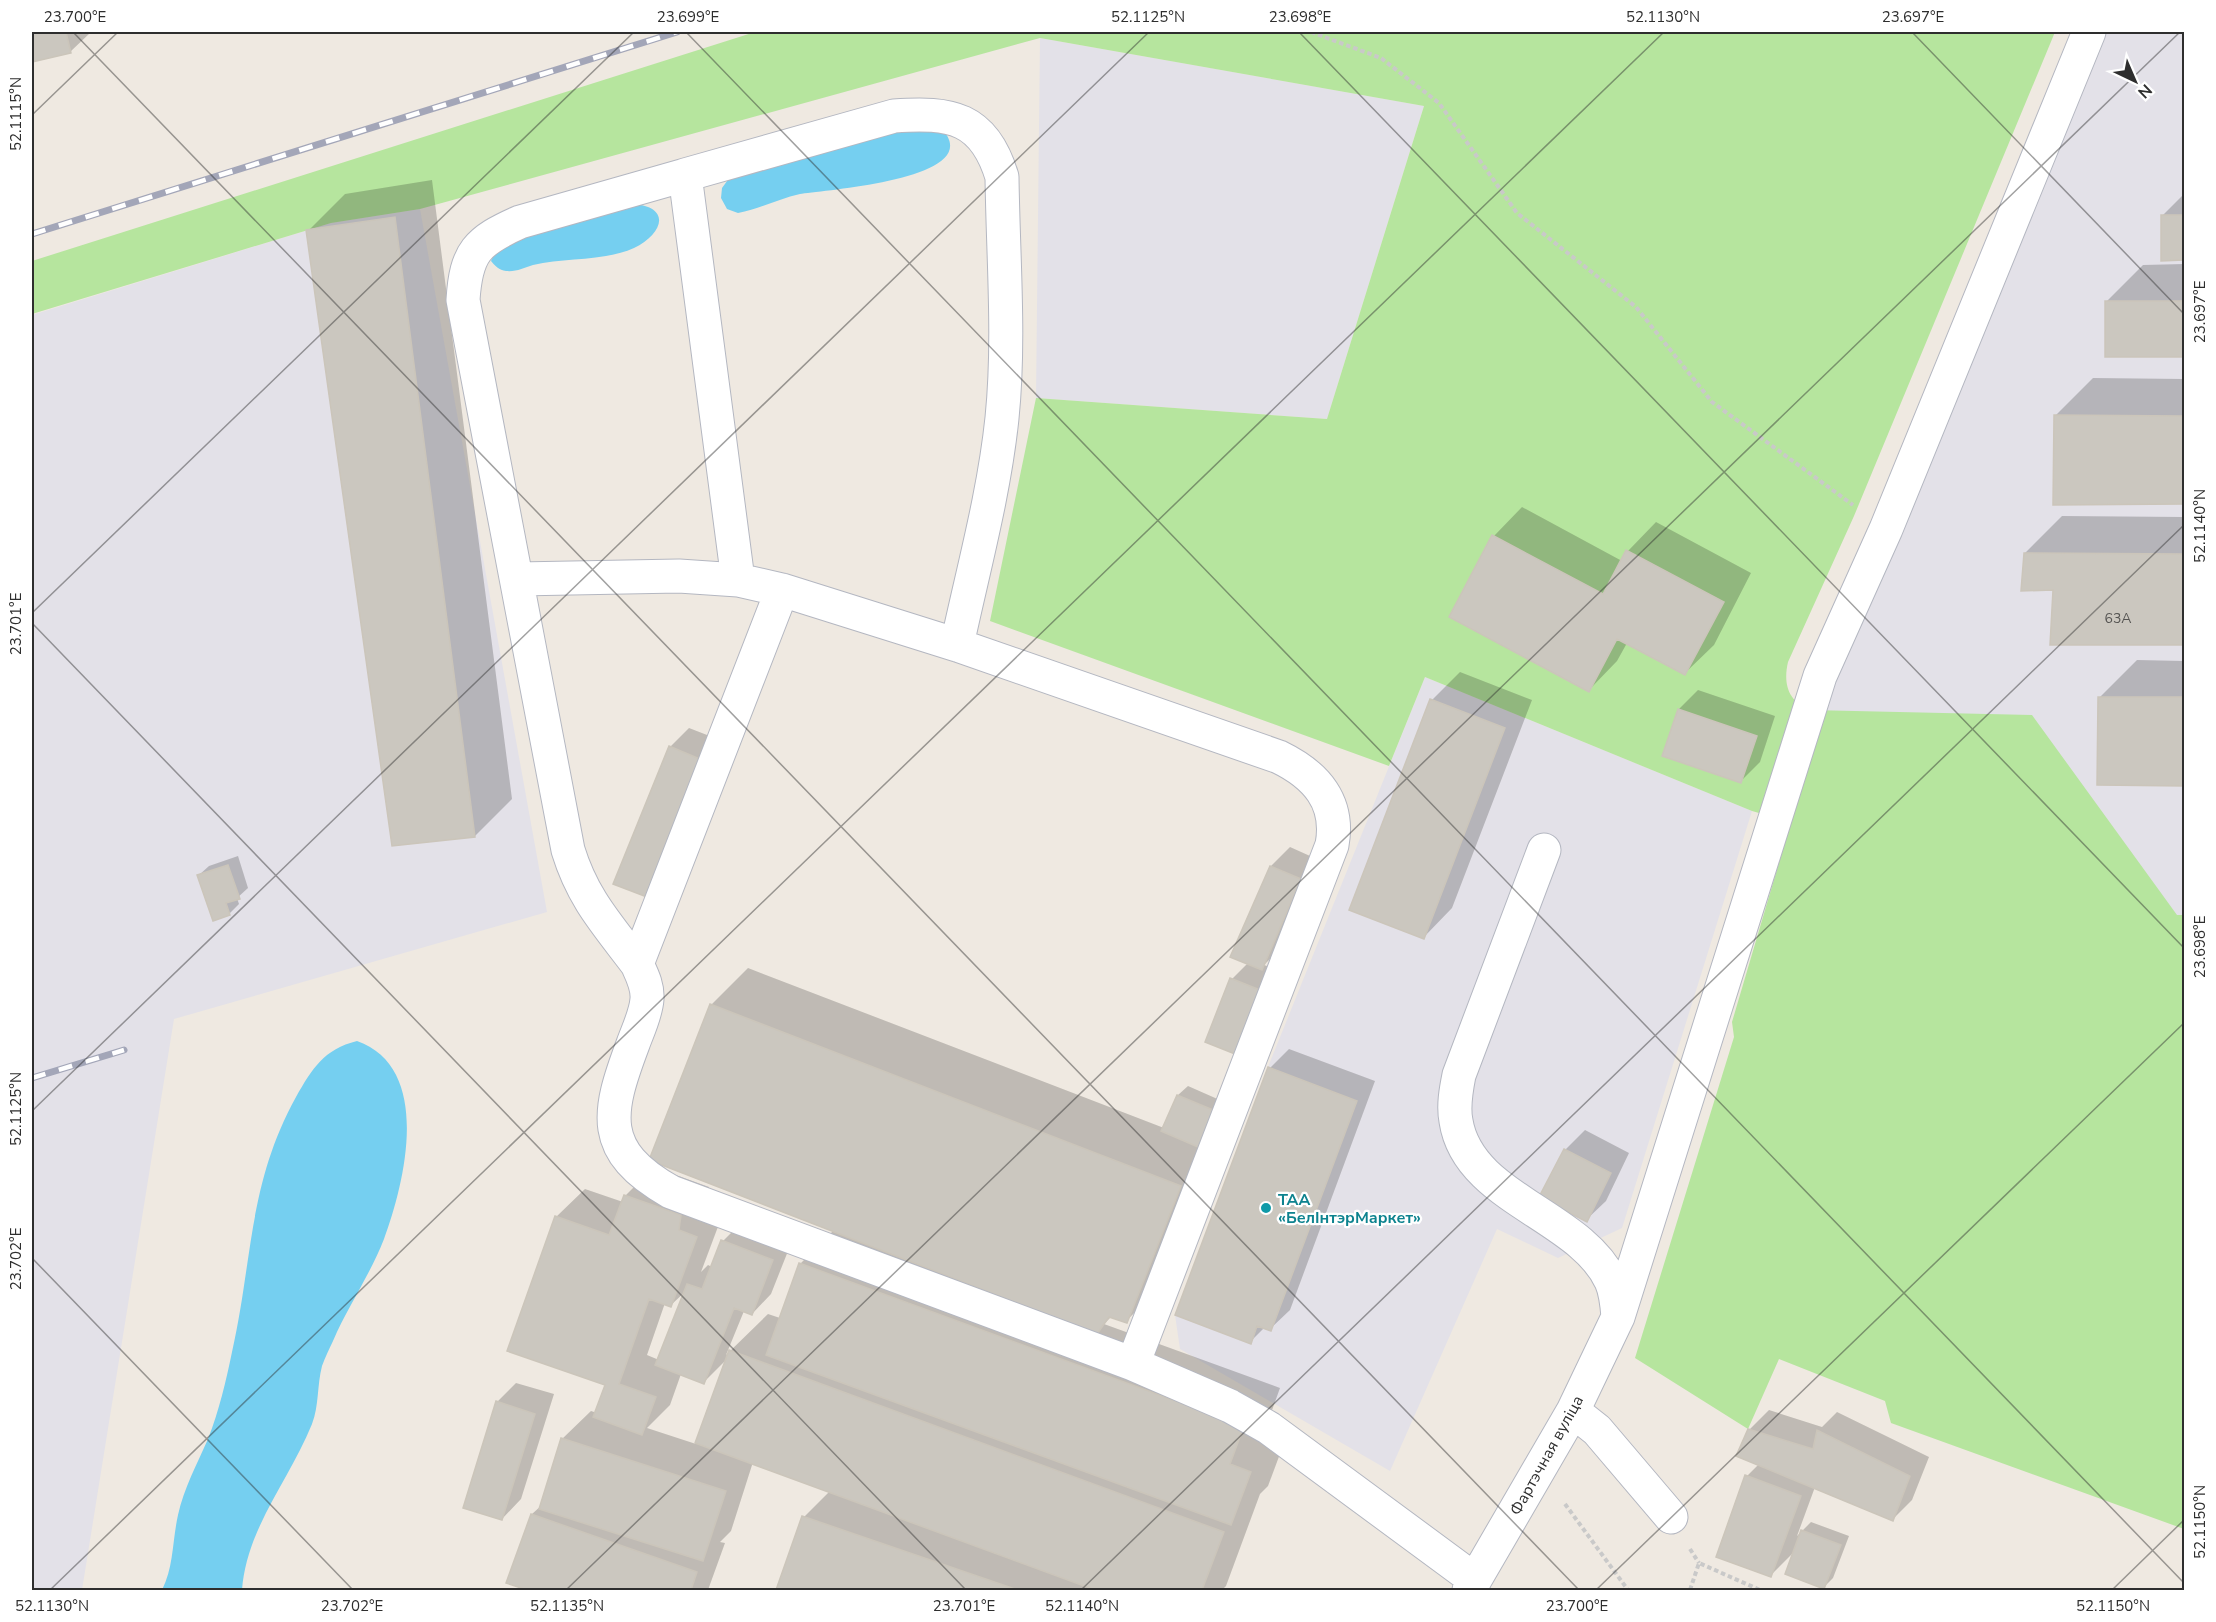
<svg xmlns="http://www.w3.org/2000/svg" width="2216" height="1622" font-family="'Nunito Sans',sans-serif">
	<style>
		.industrial { fill: #e3e1e8 }
		.green { fill: #b6e59e }
		.water { fill: #75cff0 }
		.shadow { fill: #0003; fill-rule: evenodd }
		.building { fill: #cbc7bf; stroke: #cbc5ba; stroke-width: 1.5 }
		.lines { fill: none; stroke-linecap: round; stroke-linejoin: round }
		.minor-casing { stroke: #b4b7c1; stroke-width: 35 }
		.path { stroke: #c9c9c9; stroke-width: 4; stroke-dasharray: 4.5 3; stroke-linecap: butt }
		.minor { stroke: #fff; stroke-width: 33 }
		.rail-casing { stroke: #a3a6b8; stroke-width: 7 }
		.rail { stroke: #fff; stroke-width: 4.5; stroke-dasharray: 14; stroke-linecap: butt }
		.ticks { fill: none; stroke: #2e2e2e; stroke-width: 1.5; stroke-opacity: 0.45 }
		.culture-dot { fill: #0f9aa8; stroke: #fff; stroke-width: 2 }
		.labels { text-anchor: middle; stroke-width: 4.5; stroke-linejoin: round; paint-order: stroke }
		.number-label { font-size: 14px; fill: #555452 }
		.culture-label { font-size: 16px; font-weight: bold; fill: #0d838f; stroke: #fff; text-anchor: start }
		.street-label { font-size: 16px; fill: #2e2e2e; stroke: #fff }
		.neatline { fill: none; stroke: #2e2e2e; stroke-width: 2 }
		.ticks-label { font-size: 15px; text-anchor: middle; fill: #2e2e2e }
	</style>
	<rect width="100%" height="100%" fill="#efe9e1"/>
	<path class="industrial" d="M 2089,32 L 2184,32 L 2184,915 L 2177,916 L 1810,710 Z
		M 1040,38 L 1424,106 L 1327,419 L 1036,398 Z
		M 420,209 L 547,912 L 174,1019 L 82,1590 L 32,1590 L 32,315 L 331,223 Z
		M 1425,677 L 1752,811 L 1622,1228 L 1558,1258 L 1497,1229 L 1390,1471 L 1180,1349 L 1175,1315 L 1268,1067 Z"/>
	<path class="green" d="M 755,32 L 2055,32 L 1854,516 L 1788,662 C 1783,684 1788,701 1810,710 L 2032,715 L 2177,915 L 2184,915 L 2184,1529 L 1891,1423 L 1885,1401 L 1779,1359 L 1748,1429 L 1635,1358 L 1734,1037 L 1732,1022 L 1791,822 L 1752,811 L 1425,677 L 1389,766 L 990,621 L 1036,398 L 1327,419 L 1424,106 L 1040,38 L 420,209 L 331,223 L 32,314 L 32,261 Z"/>
	<path class="water" d="M 940,127 C 993,179 822,190 800,194 C 778,199 759,209 738,213 L 727,209 L 721,198 L 722,188 L 730,177 L 880,128 Z
		M 633,204 C 673,207 662,235 634,248 C 603,262 565,257 533,265 C 524,268 516,272 506,271 C 499,270 495,266 491,261 L 498,246 Z
		M 357,1041 C 433,1068 405,1182 384,1239 C 370,1275 348,1306 333,1341 C 329,1349 325,1358 322,1366 C 317,1385 319,1406 312,1424 C 289,1481 247,1527 242,1590 L 162,1590 C 174,1566 172,1542 178,1515 C 184,1488 197,1464 208,1439 C 219,1411 226,1381 232,1352 C 253,1259 248,1184 296,1097 C 312,1069 324,1049 357,1041 Z"/>
	<path class="shadow" d="M 32,32 L 89,32 L 90,33 L 70,52 L 32,60 Z
		M 432,180 L 512,799 L 475,836 L 308,231 L 345,194 Z
		M 2184,194 L 2184,259 L 2163,259 L 2162,216 Z
		M 2184,264 L 2184,355 L 2106,355 L 2106,302 L 2143,265 Z
		M 2093,378 L 2184,379 L 2184,503 L 2054,503 L 2056,415 Z
		M 1522,507 L 1622,561 L 1628,551 L 1656,522 L 1751,573 L 1714,645 L 1685,673 L 1627,643 L 1617,661 L 1589,690 L 1494,536 Z
		M 2062,516 L 2184,517 L 2184,643 L 2052,643 L 2055,589 L 2025,553 Z
		M 2137,660 L 2184,661 L 2184,784 L 2099,784 L 2099,698 Z
		M 1460,672 L 1532,700 L 1452,908 L 1424,937 L 1432,700 Z
		M 1698,690 L 1775,716 L 1760,762 L 1741,781 L 1679,709 Z
		M 689,728 L 720,740 L 666,876 L 670,747 Z
		M 1290,847 L 1319,860 L 1280,949 L 1264,965 L 1278,970 L 1254,1033 L 1232,979 L 1248,963 L 1271,866 Z
		M 238,856 L 248,888 L 237,898 L 239,904 L 229,914 L 199,875 L 209,866 Z
		M 748,968 L 1164,1128 L 1178,1095 L 1188,1086 L 1222,1101 L 1164,1284 L 1126,1321 L 1112,1316 L 1104,1324 L 1280,1388 L 1266,1427 L 1287,1435 L 1268,1486 L 1260,1494 L 1226,1586 L 1222,1590 L 778,1590 L 804,1517 L 830,1491 L 753,1462 L 731,1531 L 720,1542 L 725,1543 L 708,1590 L 524,1590 L 532,1514 L 542,1505 L 562,1439 L 591,1411 L 597,1413 L 607,1384 L 556,1217 L 585,1189 L 623,1202 L 625,1196 L 654,1167 L 709,1187 L 707,1202 L 725,1208 L 701,1272 L 708,1265 L 712,1267 L 723,1241 L 742,1222 L 792,1241 L 771,1294 L 752,1314 L 744,1311 L 726,1355 L 768,1314 L 780,1318 L 800,1264 L 834,1230 L 711,1005 ZM 687,1290 L 659,1360 L 647,1355 L 665,1303 L 671,1305 ZM 728,1358 L 696,1444 L 647,1428 L 670,1405 L 681,1374 L 703,1383 Z
		M 1289,1049 L 1375,1081 L 1290,1310 L 1270,1329 L 1265,1327 L 1250,1342 L 1270,1068 Z
		M 1585,1130 L 1629,1153 L 1606,1201 L 1586,1220 L 1565,1150 Z
		M 516,1383 L 554,1394 L 521,1499 L 502,1519 L 497,1402 Z
		M 1769,1410 L 1822,1427 L 1837,1412 L 1929,1457 L 1912,1500 L 1893,1519 L 1815,1487 L 1797,1536 L 1811,1522 L 1849,1536 L 1833,1578 L 1824,1587 L 1795,1551 L 1771,1575 L 1747,1476 L 1759,1464 L 1749,1430 Z"/>
	<path class="building" d="M 32,32 L 66,32 L 71,53 L 32,62 Z
		M 2161,215 L 2184,215 L 2184,260 L 2161,261 Z
		M 395,217 L 475,837 L 392,846 L 306,230 Z
		M 2105,301 L 2184,301 L 2184,357 L 2105,357 Z
		M 2054,415 L 2184,416 L 2184,504 L 2053,505 Z
		M 1492,535 L 1603,594 L 1626,550 L 1724,602 L 1685,675 L 1617,639 L 1589,692 L 1449,617 Z
		M 2024,553 L 2184,554 L 2184,645 L 2050,645 L 2053,590 L 2021,591 Z
		M 2098,697 L 2184,697 L 2184,786 L 2097,785 Z
		M 1430,699 L 1505,728 L 1424,939 L 1349,910 Z
		M 1678,709 L 1757,736 L 1741,783 L 1662,756 Z
		M 669,746 L 702,760 L 647,897 L 613,884 Z
		M 228,865 L 240,899 L 226,903 L 230,915 L 213,921 L 197,875 Z
		M 1270,866 L 1301,879 L 1262,970 L 1230,957 Z
		M 1230,978 L 1260,990 L 1235,1054 L 1205,1042 Z
		M 710,1004 L 1181,1186 L 1127,1323 L 1109,1317 L 1097,1334 L 649,1160 Z
		M 1268,1067 L 1357,1101 L 1271,1331 L 1257,1326 L 1251,1344 L 1175,1315 Z
		M 1177,1095 L 1213,1110 L 1198,1147 L 1161,1131 Z
		M 1564,1149 L 1611,1173 L 1587,1222 L 1539,1197 Z
		M 624,1195 L 681,1215 L 679,1230 L 697,1237 L 671,1307 L 649,1299 L 619,1384 L 656,1397 L 642,1435 L 593,1417 L 605,1385 L 507,1351 L 555,1216 L 609,1235 Z
		M 721,1240 L 773,1260 L 752,1315 L 734,1308 L 704,1384 L 655,1365 L 687,1284 L 702,1289 Z
		M 799,1263 L 1244,1426 L 1230,1464 L 1251,1472 L 1231,1525 L 766,1355 Z
		M 729,1350 L 1224,1532 L 1202,1590 L 1095,1590 L 695,1443 Z
		M 496,1401 L 535,1414 L 502,1520 L 463,1508 Z
		M 1748,1429 L 1813,1449 L 1817,1430 L 1910,1476 L 1893,1521 L 1736,1456 Z
		M 561,1438 L 726,1491 L 703,1561 L 539,1509 Z
		M 1745,1475 L 1801,1496 L 1771,1577 L 1716,1557 Z
		M 531,1514 L 697,1572 L 691,1590 L 527,1590 L 506,1583 Z
		M 802,1516 L 1018,1590 L 776,1590 Z
		M 1801,1530 L 1841,1545 L 1824,1589 L 1785,1574 Z"/>
	<g class="lines">
		<defs>
			<path id="minor" d="M 518,579 L 679,576 L 738,580 L 782,590 L 957,645 L 1279,757 C 1316,775 1340,802 1332,845 L 1133,1364
				M 738,580 L 685,175 L 894,116 C 951,112 984,117 1002,177 C 1003,257 1010,339 1002,418 C 994,495 973,570 957,645
				M 782,590 L 637,964 C 642,975 648,986 647,999 C 646,1014 638,1030 633,1044 C 607,1113 598,1151 671,1192 L 1133,1364 L 1230,1406 L 1269,1428 L 1475,1580
				M 1544,850 L 1459,1075 C 1456,1090 1453,1106 1456,1121 C 1468,1199 1581,1215 1611,1281 C 1616,1292 1617,1304 1618,1317
				M 637,964 C 607,924 583,899 568,850 L 463,300 C 466,252 477,241 520,222 L 685,175
				M 1573,1411 L 1597,1430 L 1671,1517
				M 1469,1590 L 1573,1411 L 1618,1317 L 1820,676 L 1886,529 L 2089,32"/>
		</defs>
		<use href="#minor" class="minor-casing"/>
		<path class="path" d="M 1311,32 L 1381,58 L 1439,103 L 1517,213 L 1636,307 L 1712,402 L 1853,505
			M 1565,1504 L 1628,1590
			M 1690,1549 L 1699,1563
			M 1690,1590 L 1699,1563 L 1760,1590"/>
		<use href="#minor" class="minor"/>
		<defs>
			<path id="rail" d="M 32,234 L 677,32
				M 32,1078 L 124,1050"/>
		</defs>
		<use href="#rail" class="rail-casing"/>
		<use href="#rail" class="rail"/>
	</g>
	<path class="ticks" d="M 73,32 L 1579,1590M 686,32 L 2184,1583M 1299,32 L 2184,948M 1912,32 L 2184,314M 32,115 L 118,32M 32,613 L 634,32M 32,623 L 966,1590M 32,1111 L 1149,32M 32,1258 L 353,1590M 50,1590 L 1664,32M 566,1590 L 2180,32M 1081,1590 L 2184,525M 1596,1590 L 2184,1023M 2112,1590 L 2184,1520"/>
	<circle class="culture-dot" cx="1266" cy="1208" r="6"/>
	<g class="labels">
		<g class="number-label">
			<text x="2118" y="623">63А</text>
		</g>
		<g class="culture-label">
			<text x="1278" y="1205">ТАА<tspan x="1278" dy="18">«БелІнтэрМаркет»</tspan></text>
		</g>
		<g class="street-label">
			<text transform="translate(1546 1455) rotate(-61)" y="6">Фартэчная вуліца</text>
		</g>
	</g>
	<rect width="2216" height="1622" fill="none" stroke="#ffffff" stroke-width="66"/>
	<g transform="translate(2135 81) rotate(136)" stroke="#ffffff" stroke-width="4.5" paint-order="stroke">
	<path d="M0-4.5L10 22L0 15L-10 22Z" fill="#2e2e2e"/>
	<text y="-9" font-size="16" font-weight="bold" text-anchor="middle" fill="#2e2e2e">N</text>
	</g>
	<rect x="33" y="33" width="2150" height="1556" class="neatline"/>
	<g class="ticks-label">
		<text x="75" y="22">23.700°E</text>
		<text x="688" y="22">23.699°E</text>
		<text x="1148" y="22">52.1125°N</text>
		<text x="1300" y="22">23.698°E</text>
		<text x="1663" y="22">52.1130°N</text>
		<text x="1913" y="22">23.697°E</text>
		<text transform="translate(16 114) rotate(-90)" y="5">52.1115°N</text>
		<text transform="translate(2200 312) rotate(-90)" y="5">23.697°E</text>
		<text transform="translate(2200 526) rotate(-90)" y="5">52.1140°N</text>
		<text transform="translate(16 624) rotate(-90)" y="5">23.701°E</text>
		<text transform="translate(2200 947) rotate(-90)" y="5">23.698°E</text>
		<text transform="translate(16 1109) rotate(-90)" y="5">52.1125°N</text>
		<text transform="translate(16 1259) rotate(-90)" y="5">23.702°E</text>
		<text transform="translate(2200 1522) rotate(-90)" y="5">52.1150°N</text>
		<text x="52" y="1611">52.1130°N</text>
		<text x="352" y="1611">23.702°E</text>
		<text x="567" y="1611">52.1135°N</text>
		<text x="964" y="1611">23.701°E</text>
		<text x="1082" y="1611">52.1140°N</text>
		<text x="1577" y="1611">23.700°E</text>
		<text x="2113" y="1611">52.1150°N</text>
	</g>
</svg>
